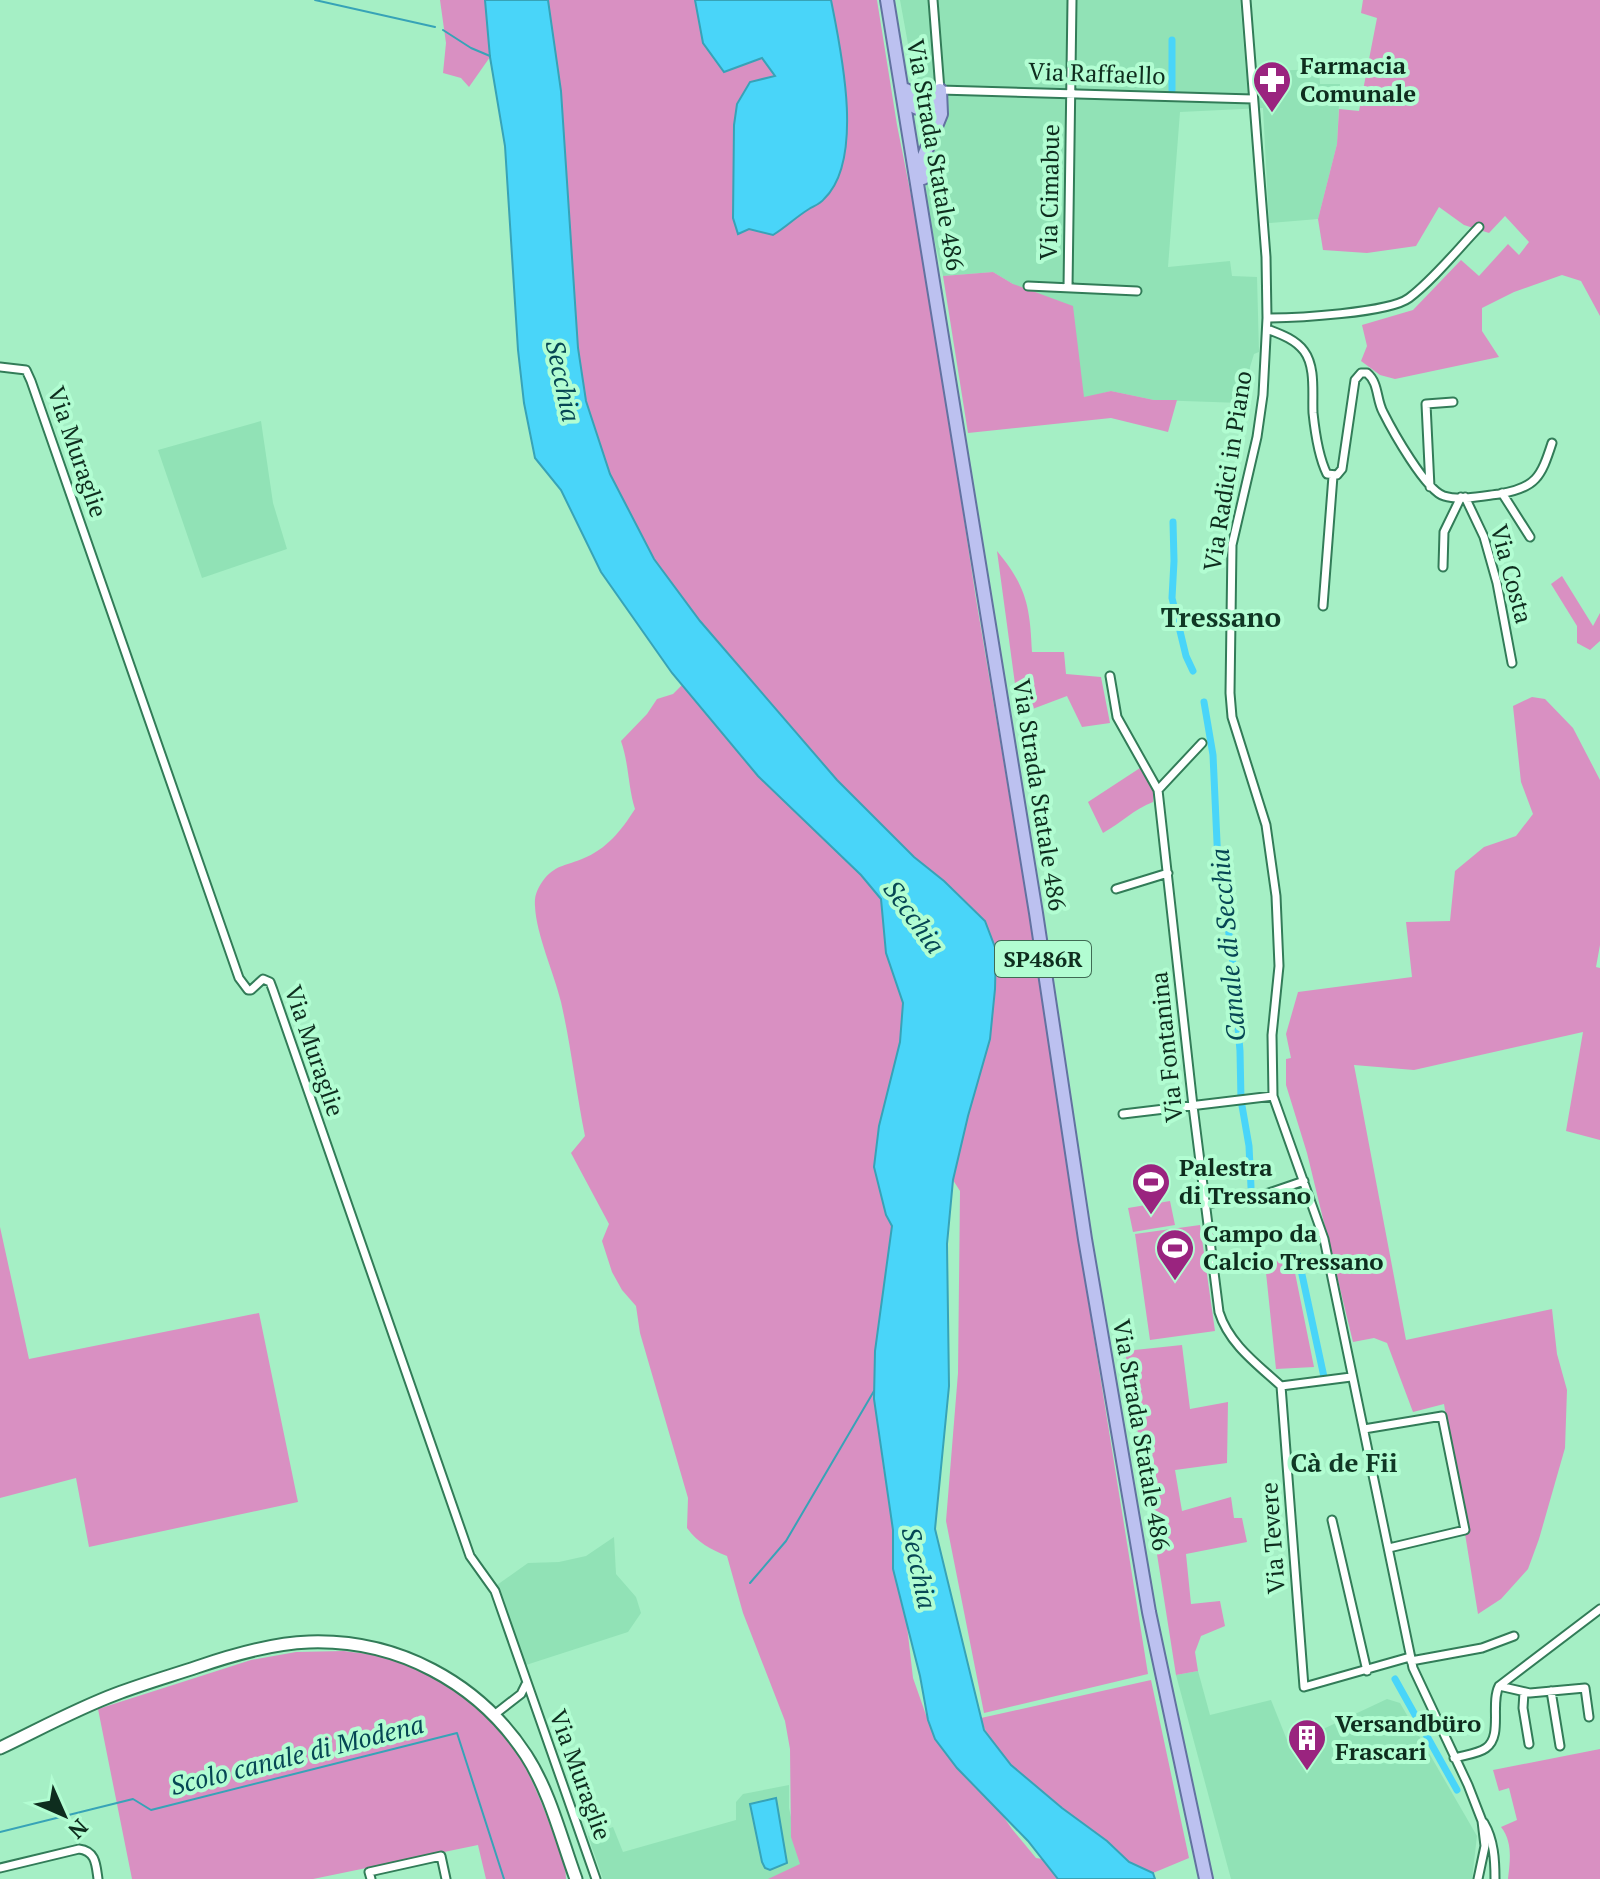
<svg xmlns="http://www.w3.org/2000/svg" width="1600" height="1879" font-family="'PT Serif',serif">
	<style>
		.built { fill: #91e2b6 }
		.green { fill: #d990c2 }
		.water { fill: #49d5f9; stroke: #37a3b7; stroke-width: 2 }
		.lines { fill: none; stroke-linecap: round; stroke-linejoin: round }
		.stream { stroke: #37a3b7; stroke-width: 2 }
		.canal { stroke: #49d5f9; stroke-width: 7 }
		.minor-casing { stroke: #327c58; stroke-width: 11 }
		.secondary-casing { stroke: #327c58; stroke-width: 15 }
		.primary-casing { stroke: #6272a0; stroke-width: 16 }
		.minor { stroke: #fff; stroke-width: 7 }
		.secondary { stroke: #fff; stroke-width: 11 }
		.primary { stroke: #bcc1f0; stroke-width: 12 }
		.labels { text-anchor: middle; stroke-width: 8; stroke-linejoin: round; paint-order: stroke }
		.shield { fill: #b2fdd2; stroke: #3f6b54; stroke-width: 2 }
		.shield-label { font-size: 22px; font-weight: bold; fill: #0e2d1e }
		.poi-label { font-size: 24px; font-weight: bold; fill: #0e2d1e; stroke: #b2fdd2; text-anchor: start }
		.street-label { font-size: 24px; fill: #0e2d1e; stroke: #b2fdd2 }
		.water-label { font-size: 26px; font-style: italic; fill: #064654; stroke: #b2fdd2 }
		.neighbourhood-label { font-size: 26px; font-weight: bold; fill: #103825; stroke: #b2fdd2 }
		.quarter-label { font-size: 28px; font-weight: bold; fill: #103825; stroke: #b2fdd2 }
	</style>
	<rect width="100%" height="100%" fill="#a5efc5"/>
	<path class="built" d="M 900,0 L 1240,0 L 1246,72 L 1319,69 L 1320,84 L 1340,84 L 1337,144 L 1318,219 L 1269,223 L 1263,108 L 1180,112 L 1168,267 L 1230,261 L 1232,276 L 1257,277 L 1259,352 L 1254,354 L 1250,367 L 1249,391 L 1243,392 L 1242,403 L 1154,400 L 1111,391 L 1084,398 L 1013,284 L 993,272 L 943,276 L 928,213 L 922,121 Z
		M 261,421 L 273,503 L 287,549 L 202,578 L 158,450 Z
		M 614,1537 L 616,1574 L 636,1597 L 641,1613 L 628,1632 L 526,1665 L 497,1585 L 528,1563 L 559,1562 L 586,1556 Z
		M 1198,1671 L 1210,1715 L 1271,1700 L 1289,1745 L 1387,1699 L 1400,1703 L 1477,1836 L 1472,1879 L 1231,1879 L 1176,1675 Z
		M 789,1785 L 789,1808 L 802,1868 L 810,1879 L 603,1879 L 588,1836 L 613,1827 L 623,1852 L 736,1820 L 736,1802 L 743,1794 Z"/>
	<path class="green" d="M 440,0 L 485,0 L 490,57 L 469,87 L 461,78 L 443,73 L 446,43 Z
		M 548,0 L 695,0 L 703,43 L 724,72 L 762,58 L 776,77 L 734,125 L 733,218 L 749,229 L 773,234 C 786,227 796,217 808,209 C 814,206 820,204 824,199 C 865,160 841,50 831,0 L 877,0 L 897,125 L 928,281 L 976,599 L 1053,1055 L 1078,1238 L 1148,1674 L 984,1713 L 946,1521 L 958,1373 L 960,1191 L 953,1180 L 968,1116 L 990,1039 L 995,989 L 944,881 L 914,857 L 837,780 L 700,621 L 654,559 L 610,474 L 586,401 L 578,348 L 561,91 Z
		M 1363,0 L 1600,0 L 1600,316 L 1581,281 L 1562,275 L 1514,292 L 1482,308 L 1482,331 L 1499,357 L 1395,379 L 1380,375 L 1361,361 L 1367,346 L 1362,325 L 1413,310 L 1461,260 L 1479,276 L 1508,244 L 1519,255 L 1529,242 L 1505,216 L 1489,233 L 1464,225 L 1439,207 L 1416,246 L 1367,253 L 1323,250 L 1318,219 L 1337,144 L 1339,109 L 1359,111 L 1377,18 L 1361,13 Z
		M 993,272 L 1013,284 L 1073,306 L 1084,397 L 1111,391 L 1154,400 L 1177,400 L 1168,432 L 1111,418 L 968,433 L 943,276 Z
		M 997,551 C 1027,587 1030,607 1032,652 L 1064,652 L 1066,674 L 1101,677 L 1110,723 L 1082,727 L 1067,696 L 1022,713 L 1015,684 Z
		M 1562,576 L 1593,626 L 1600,613 L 1600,641 L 1590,650 L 1577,643 L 1577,626 L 1551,584 Z
		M 687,680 L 730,729 L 730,742 L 758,776 L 861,875 L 881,899 L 886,953 L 903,1003 L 900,1042 L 879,1126 L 886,1215 L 892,1226 L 875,1351 L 874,1399 L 884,1472 L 895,1522 L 913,1678 L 926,1715 L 940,1738 L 990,1797 L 1012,1829 L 1036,1858 L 1042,1859 L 1058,1879 L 768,1879 L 800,1864 L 791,1837 L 790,1749 L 785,1721 L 743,1613 L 727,1556 C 710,1549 698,1543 687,1528 L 688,1498 L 640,1333 L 636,1306 L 622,1290 L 612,1272 L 602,1241 L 609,1224 L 571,1153 L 585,1136 C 576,1091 571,1046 561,1002 C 554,973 536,934 535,906 C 534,895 538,887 545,878 C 556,865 568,865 582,859 C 607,849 621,831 635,809 C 628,787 629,764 621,741 L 647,714 L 657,699 L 673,694 Z
		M 1532,697 L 1545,699 L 1573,728 L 1600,780 L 1600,945 L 1596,967 L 1600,968 L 1600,1140 L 1566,1131 L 1583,1032 L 1414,1070 L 1354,1065 L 1406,1340 L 1552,1309 L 1557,1354 L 1567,1390 L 1565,1448 L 1539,1539 L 1528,1569 L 1501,1599 L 1478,1614 L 1444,1404 L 1413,1412 L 1387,1343 L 1374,1338 L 1353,1342 L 1307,1153 L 1286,1085 L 1286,1059 L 1291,1058 L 1286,1034 L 1298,992 L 1412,977 L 1406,922 L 1450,921 L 1455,871 L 1484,847 L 1516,836 L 1533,814 L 1521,782 L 1513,706 Z
		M 1140,768 L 1154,791 L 1153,802 C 1134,809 1121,823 1103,833 L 1088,802 Z
		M 1170,1201 L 1175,1225 L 1133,1232 L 1128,1208 Z
		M 1200,1225 L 1215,1331 L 1150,1340 L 1135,1234 Z
		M 0,1227 L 29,1359 L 259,1313 L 298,1502 L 89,1547 L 76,1478 L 0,1498 Z
		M 1292,1258 L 1314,1367 L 1276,1369 L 1265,1263 Z
		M 1182,1345 L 1190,1409 L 1228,1402 L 1227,1463 L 1175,1470 L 1182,1511 L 1231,1497 L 1234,1518 L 1242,1518 L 1247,1542 L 1186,1554 L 1191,1604 L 1220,1601 L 1225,1626 L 1201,1636 L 1195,1652 L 1198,1671 L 1176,1675 L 1125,1351 Z
		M 344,1651 C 358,1653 374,1654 387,1658 C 445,1675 502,1718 528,1773 C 543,1803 553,1834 565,1865 L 566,1879 L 486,1879 L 478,1845 L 313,1879 L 132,1879 L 98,1709 L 251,1660 L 296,1652 Z
		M 1151,1680 L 1189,1858 L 1153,1873 C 1146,1870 1137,1867 1130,1863 C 1120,1857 1112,1845 1103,1838 C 1065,1810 992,1765 981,1718 Z
		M 1600,1749 L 1600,1879 L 1508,1879 C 1510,1861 1513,1842 1501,1827 L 1517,1820 L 1509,1788 L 1499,1791 L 1493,1770 Z"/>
	<path class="water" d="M 485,0 L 548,0 L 561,91 L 578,348 L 586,401 L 610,474 L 654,559 L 700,621 L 837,780 L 914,857 L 944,881 L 985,921 L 996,950 L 995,989 L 990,1039 L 968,1116 L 953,1180 L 947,1244 L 949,1386 L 935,1529 L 984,1730 L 1011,1765 L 1062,1808 L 1107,1841 L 1129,1862 L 1153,1873 L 1155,1879 L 1058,1879 L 1028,1841 L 957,1768 L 935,1739 L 928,1720 L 920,1676 L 893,1569 L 893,1530 L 874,1399 L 875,1351 L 892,1226 L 886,1215 L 874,1167 L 879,1126 L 900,1042 L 903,1003 L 886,953 L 881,899 L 861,875 L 758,776 L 672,673 L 601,572 L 561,490 L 535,458 L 524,403 L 518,350 L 505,146 L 490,57 Z
		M 695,0 L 831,0 C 841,50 865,160 824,199 C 820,204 814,206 809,209 C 796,217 786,227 773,235 L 749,229 L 738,234 L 733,218 L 734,125 L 737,104 L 750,82 L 775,76 L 762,58 L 724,72 L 703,43 Z
		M 776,1798 L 787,1863 L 770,1870 L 765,1868 L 762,1862 L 750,1804 Z"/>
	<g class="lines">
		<path class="stream" d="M 315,0 L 435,27
			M 443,30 L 471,48 L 490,56
			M 750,1583 L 786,1541 L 874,1391
			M 0,1832 L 133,1799 L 151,1810 L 457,1733 L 504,1879"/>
		<path class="canal" d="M 1172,90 L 1172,40
			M 1173,522 L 1174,561 L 1172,598 L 1186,656 L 1193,671
			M 1204,702 L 1213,755 L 1218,864 L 1232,953 L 1240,1051 L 1241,1100 L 1249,1146 L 1251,1187
			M 1298,1256 L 1324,1377
			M 1395,1679 L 1457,1790"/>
		<defs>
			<path id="minor" d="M 933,0 L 940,90 L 1253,99
				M 1246,0 L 1266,257 L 1267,318 L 1263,395 L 1257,437 L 1232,545 L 1230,693 L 1232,717 L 1266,825 L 1276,896 L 1279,966 L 1272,1035 L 1273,1096 L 1324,1239 L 1413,1668 L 1468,1785 L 1482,1821
				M 1028,286 L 1137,291
				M 1068,288 L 1072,0
				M 1267,318 C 1295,318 1389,313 1409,298 C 1434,279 1457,250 1479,227
				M 1267,329 C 1280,334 1295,339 1304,351 C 1316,367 1312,394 1313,413 C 1315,432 1318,456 1327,474 L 1337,475 L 1342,469 L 1355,380 L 1361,373 L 1367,373 C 1379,383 1376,399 1383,412 C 1392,430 1426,491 1444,496 C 1460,501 1483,496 1499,494 C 1536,488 1541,477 1552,443
				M 0,367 L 26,370 L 31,381 L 239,978 L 248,990 L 251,990 L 263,979 L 270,982 L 273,990 L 470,1556 L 495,1591 L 596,1879
				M 1430,487 L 1426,404 L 1453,402
				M 1502,493 L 1530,537
				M 1465,497 L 1484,537 L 1497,583 L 1512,663
				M 1443,567 L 1444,532 L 1461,497
				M 1323,606 L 1333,476
				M 1110,676 L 1117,717 L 1158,790 L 1193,1106 L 1219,1312 C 1229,1344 1257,1364 1281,1386
				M 1158,790 L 1202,743
				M 1116,889 L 1168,873
				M 1123,1114 L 1273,1096
				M 1205,1204 L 1263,1195 L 1304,1181
				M 1281,1386 L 1304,1687 L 1410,1657
				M 1281,1386 L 1351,1377
				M 1364,1429 L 1442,1416 L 1465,1530 L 1389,1548
				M 1332,1520 L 1367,1671
				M 1411,1661 L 1482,1648 L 1514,1636
				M 1499,1686 L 1530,1693 L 1585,1688 L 1589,1717
				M 1551,1691 L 1560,1746
				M 1524,1692 L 1523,1708 L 1529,1744
				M 494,1715 L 521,1694 L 526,1684
				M 1454,1758 C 1464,1755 1478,1754 1486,1748 C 1503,1736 1490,1704 1499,1686 L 1600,1609
				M 1484,1823 C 1494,1840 1495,1860 1495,1879
				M 0,1868 L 79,1849 C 96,1851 96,1865 98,1879
				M 371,1879 L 369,1872 L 441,1856 L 446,1879
				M 1478,1879 L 1485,1846 L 1482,1821 L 1484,1823"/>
			<path id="secondary" d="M 0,1748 C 38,1730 76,1709 116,1694 C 142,1684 170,1676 197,1667 C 232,1655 272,1643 309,1642 C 397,1639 478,1682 526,1755 C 550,1792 561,1838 576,1879"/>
			<path id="primary" d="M 887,0 L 1036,913 L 1085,1239 L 1149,1612 L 1206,1879
				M 906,90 L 915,107 L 922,110 L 934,105 L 939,93
				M 923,178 L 921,163 L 941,114 L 940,90"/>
		</defs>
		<use href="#minor" class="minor-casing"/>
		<use href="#secondary" class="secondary-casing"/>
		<use href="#primary" class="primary-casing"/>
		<use href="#minor" class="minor"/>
		<use href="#secondary" class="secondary"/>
		<use href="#primary" class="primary"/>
	</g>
	<defs>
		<symbol id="pharmacy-pin" viewBox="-11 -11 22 30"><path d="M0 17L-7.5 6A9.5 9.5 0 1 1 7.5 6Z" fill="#9a247f" stroke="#b2fdd2"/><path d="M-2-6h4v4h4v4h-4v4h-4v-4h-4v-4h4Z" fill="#fff"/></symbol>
		<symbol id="stadium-pin" viewBox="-11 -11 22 30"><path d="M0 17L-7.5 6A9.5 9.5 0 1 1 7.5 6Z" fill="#9a247f" stroke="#b2fdd2"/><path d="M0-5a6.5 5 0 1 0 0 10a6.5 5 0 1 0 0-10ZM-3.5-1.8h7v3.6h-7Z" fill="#fff"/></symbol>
		<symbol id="building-pin" viewBox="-11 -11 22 30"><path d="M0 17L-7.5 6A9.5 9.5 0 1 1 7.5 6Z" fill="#9a247f" stroke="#b2fdd2"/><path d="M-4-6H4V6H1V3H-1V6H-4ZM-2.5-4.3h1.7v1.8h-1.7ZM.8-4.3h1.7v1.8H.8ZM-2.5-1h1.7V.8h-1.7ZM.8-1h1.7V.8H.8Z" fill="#fff"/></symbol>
	</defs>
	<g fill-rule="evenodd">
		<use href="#pharmacy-pin" x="1250" y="58" width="44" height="60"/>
		<use href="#stadium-pin" x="1129" y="1160" width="44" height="60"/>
		<use href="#stadium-pin" x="1153" y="1226" width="44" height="60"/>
		<use href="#building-pin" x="1285" y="1716" width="44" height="60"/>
	</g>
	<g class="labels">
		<rect class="shield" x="995" y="941" width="96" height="36" rx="6"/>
		<g class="shield-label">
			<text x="1043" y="967">SP486R</text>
		</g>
		<g class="poi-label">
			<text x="1300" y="74">Farmacia<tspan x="1300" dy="28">Comunale</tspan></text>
			<text x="1179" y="1176">Palestra<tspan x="1179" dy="28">di Tressano</tspan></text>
			<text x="1203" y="1242">Campo da<tspan x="1203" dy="28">Calcio Tressano</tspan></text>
			<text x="1335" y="1732">Versandbüro<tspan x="1335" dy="28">Frascari</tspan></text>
		</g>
		<g class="street-label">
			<text transform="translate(1097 74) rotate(2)" y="8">Via Raffaello</text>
			<text transform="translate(935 155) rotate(80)" y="8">Via Strada Statale 486</text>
			<text transform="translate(1050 192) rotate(-89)" y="8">Via Cimabue</text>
			<text transform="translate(77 452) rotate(71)" y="8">Via Muraglie</text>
			<text transform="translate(1228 471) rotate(-81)" y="8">Via Radici in Piano</text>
			<text transform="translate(1511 574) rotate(75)" y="8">Via Costa</text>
			<text transform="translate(1039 795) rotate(81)" y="8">Via Strada Statale 486</text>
			<text transform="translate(1167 1047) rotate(-96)" y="8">Via Fontanina</text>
			<text transform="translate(314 1051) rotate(71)" y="8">Via Muraglie</text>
			<text transform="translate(1141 1435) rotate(80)" y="8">Via Strada Statale 486</text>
			<text transform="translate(1273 1538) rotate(-94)" y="8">Via Tevere</text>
			<text transform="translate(580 1775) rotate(70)" y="8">Via Muraglie</text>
		</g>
		<g class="water-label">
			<text transform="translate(563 381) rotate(78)" y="9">Secchia</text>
			<text transform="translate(914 917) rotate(54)" y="9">Secchia</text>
			<text transform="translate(1228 945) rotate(-95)" y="9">Canale di Secchia</text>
			<text transform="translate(919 1568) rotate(78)" y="9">Secchia</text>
			<text transform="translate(297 1755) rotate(-14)" y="9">Scolo canale di Modena</text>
		</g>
		<g class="neighbourhood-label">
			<text x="1344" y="1472">Cà de Fii</text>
		</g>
		<g class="quarter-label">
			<text x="1221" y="627">Tressano</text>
		</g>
	</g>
	<g transform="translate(64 1815) rotate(135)" stroke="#b2fdd2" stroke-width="6" paint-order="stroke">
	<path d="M0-6L14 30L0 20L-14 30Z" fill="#0e2d1e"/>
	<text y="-12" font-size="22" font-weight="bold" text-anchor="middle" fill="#0e2d1e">N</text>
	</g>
</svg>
